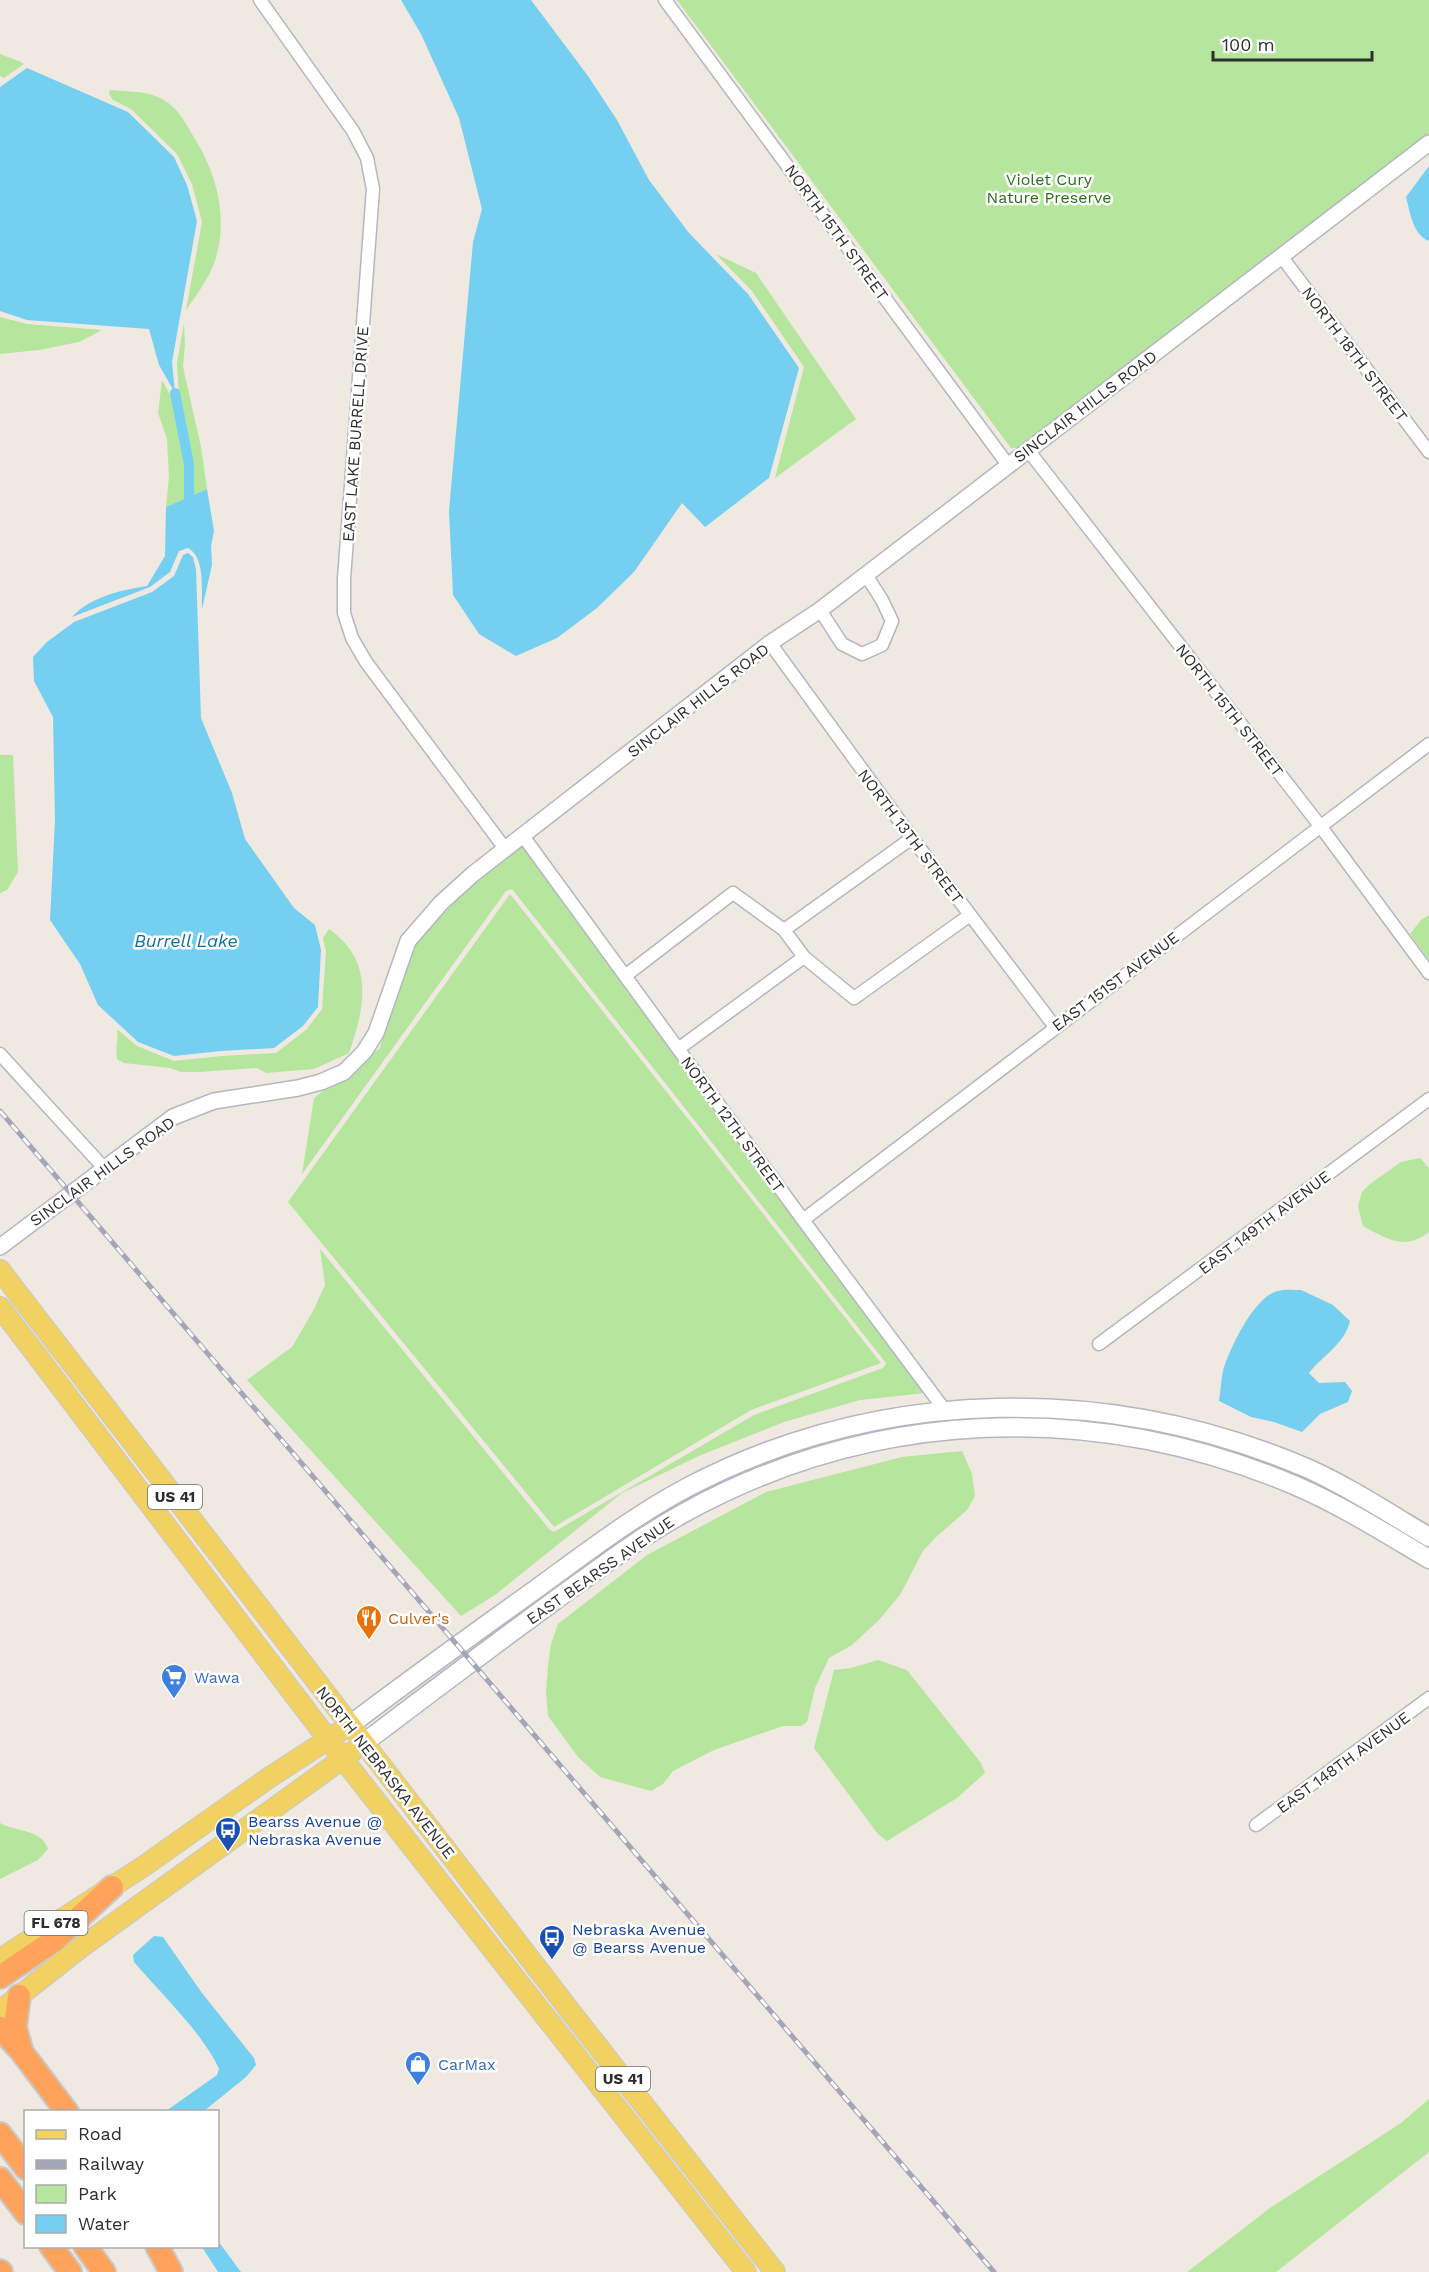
<svg xmlns="http://www.w3.org/2000/svg" width="1429" height="2272" font-family="'Work Sans',sans-serif">
	<style>
		.green { fill: #b6e59e }
		.water { fill: #75cff0 }
		.lines { fill: none; stroke-linecap: round; stroke-linejoin: round }
		.canal { stroke: #75cff0; stroke-width: 10 }
		.minor-casing { stroke: #b4b7c1; stroke-width: 15 }
		.tertiary-casing { stroke: #b4b7c1; stroke-width: 18 }
		.secondary-casing { stroke: #b4b7c1; stroke-width: 21 }
		.primary-casing { stroke: #c9c9c9; stroke-width: 22 }
		.motorway-casing { stroke: #c9c9c9; stroke-width: 26 }
		.minor { stroke: #fff; stroke-width: 12 }
		.tertiary { stroke: #fff; stroke-width: 15 }
		.secondary { stroke: #fff; stroke-width: 18 }
		.primary { stroke: #f2d163; stroke-width: 20 }
		.motorway { stroke: #ffa35c; stroke-width: 22 }
		.rail-casing { stroke: #a3a6b8; stroke-width: 5 }
		.rail { stroke: #fff; stroke-width: 3; stroke-dasharray: 9; stroke-linecap: butt }
		.labels { text-anchor: middle; stroke-width: 5; stroke-linejoin: round; paint-order: stroke }
		.shield { fill: #fff; stroke: #6d6d6d; stroke-width: 1.5 }
		.shield-label { font-size: 15px; font-weight: bold; fill: #2e2e2e }
		.park-label { font-size: 16px; fill: #2c6e1b; stroke: #fff }
		.street-label { font-size: 16px; fill: #2e2e2e; stroke: #fff }
		.food-label { font-size: 16px; fill: #c56008; stroke: #fff; text-anchor: start }
		.shop-label { font-size: 16px; fill: #366cbe; stroke: #fff; text-anchor: start }
		.transit-label { font-size: 16px; fill: #164399; stroke: #fff; text-anchor: start }
		.water-label { font-size: 18px; font-style: italic; fill: #0d6fa3; stroke: #fff }
	</style>
	<rect width="100%" height="100%" fill="#efe9e1"/>
	<path class="green" d="M 677,0 L 1429,0 L 1429,134 L 1017,448 L 1011,448 Z
		M 0,54 L 21,62 L 24,64 L 4,78 L 0,76 Z
		M 110,90 C 128,92 147,90 164,100 C 179,109 186,124 195,139 C 220,179 231,231 209,275 C 202,287 194,299 186,310 L 202,222 L 192,184 L 177,154 L 131,109 L 113,100 L 109,94 Z
		M 716,254 L 756,273 L 856,419 L 775,478 L 804,367 L 752,291 Z
		M 0,317 L 27,324 L 102,330 L 79,342 L 39,350 L 0,354 Z
		M 184,323 L 185,343 L 183,367 L 201,447 L 207,489 L 166,507 L 169,477 L 167,439 L 158,413 L 162,380 L 172,398 L 175,398 L 179,395 L 177,363 Z
		M 0,755 L 13,755 L 18,872 L 7,890 L 0,893 Z
		M 522,845 L 925,1393 L 860,1400 L 784,1422 L 701,1455 L 622,1493 L 495,1595 L 461,1616 L 247,1380 L 292,1347 L 313,1311 L 325,1285 L 320,1249 L 550,1530 L 554,1532 L 754,1415 L 883,1368 L 886,1363 L 512,889 L 506,891 L 302,1174 L 314,1098 L 380,1048 L 390,1011 L 414,945 L 454,900 L 477,879 Z
		M 510,894 L 881,1363 L 751,1410 L 554,1527 L 288,1202 Z
		M 1429,915 L 1429,960 L 1410,934 L 1421,920 Z
		M 329,929 C 375,961 365,1007 349,1053 L 314,1069 L 266,1073 L 257,1068 L 200,1072 L 181,1072 L 170,1068 L 124,1063 L 117,1059 C 115,1047 119,1039 117,1029 L 137,1046 L 174,1061 L 222,1056 L 276,1053 L 306,1030 L 322,1009 L 326,951 L 323,938 Z
		M 1420,1158 L 1429,1168 L 1429,1232 C 1405,1251 1387,1239 1363,1226 L 1358,1206 L 1362,1192 L 1370,1184 L 1401,1162 Z
		M 962,1451 L 972,1474 L 975,1496 L 967,1510 L 935,1538 L 923,1551 L 900,1595 L 879,1620 L 852,1645 L 829,1658 L 815,1688 L 807,1722 L 801,1726 L 783,1726 L 714,1750 L 673,1771 L 663,1784 L 651,1791 L 600,1777 L 578,1757 L 548,1716 L 546,1692 L 548,1666 L 551,1644 L 558,1624 L 647,1555 L 766,1492 L 902,1457 Z
		M 878,1660 L 907,1670 L 981,1763 L 985,1773 L 957,1798 L 887,1841 L 878,1834 L 814,1748 L 834,1670 L 851,1668 Z
		M 0,1823 C 16,1832 42,1829 48,1849 L 38,1860 L 0,1879 Z
		M 1429,2099 L 1429,2152 L 1276,2272 L 1187,2272 L 1270,2208 L 1401,2123 Z"/>
	<path class="water" d="M 401,0 L 531,0 L 588,76 L 617,120 L 649,180 L 689,233 L 748,294 L 799,368 L 769,478 L 705,527 L 682,503 L 634,572 L 597,608 L 557,638 L 516,656 L 479,634 L 453,595 L 449,511 L 473,242 L 482,209 L 459,118 L 421,34 Z
		M 27,68 L 128,112 L 174,157 L 187,185 L 197,221 L 172,362 L 175,393 L 159,365 L 149,329 L 27,320 L 0,311 L 0,87 Z
		M 1429,166 L 1429,241 C 1413,235 1410,212 1406,197 Z
		M 207,489 L 214,531 L 211,546 L 212,565 L 202,609 C 201,591 206,558 188,548 L 179,551 L 170,572 L 150,587 L 72,617 C 90,597 121,590 147,586 L 165,556 L 166,507 Z
		M 188,553 L 193,557 L 196,569 L 201,718 L 232,793 L 245,839 L 294,908 L 315,925 L 321,950 L 318,1007 L 303,1026 L 274,1048 L 221,1051 L 174,1056 L 138,1042 L 98,1005 L 80,964 L 50,920 L 55,820 L 53,717 L 34,681 L 33,657 L 47,642 L 74,622 L 152,592 L 174,576 L 183,555 Z
		M 1301,1290 L 1333,1305 L 1350,1321 C 1344,1345 1323,1355 1309,1373 L 1319,1383 L 1345,1382 L 1352,1391 L 1348,1402 L 1320,1414 L 1302,1432 L 1274,1422 L 1251,1417 L 1219,1401 C 1221,1389 1221,1375 1225,1364 C 1233,1343 1255,1296 1278,1291 C 1285,1289 1294,1290 1301,1290 Z
		M 154,1936 L 163,1937 L 202,1993 L 254,2058 L 256,2065 L 246,2077 L 204,2111 L 166,2111 L 217,2075 L 219,2069 C 205,2036 159,1991 134,1962 L 133,1955 Z
		M 218,2241 L 241,2272 L 218,2272 L 202,2247 L 218,2246 Z"/>
	<g class="lines">
		<path class="canal" d="M 175,393 L 189,464 L 189,512"/>
		<defs>
			<path id="minor" d="M 260,0 L 353,131 L 367,158 L 373,189 L 344,579 L 344,613 L 352,638 L 366,662 L 506,850
				M 665,0 L 1008,465
				M 1281,256 L 1429,452
				M 1028,450 L 1321,827 L 1429,973
				M 820,610 L 842,644 L 862,654 L 882,645 L 892,621 L 882,600 L 866,575
				M 770,643 L 912,838 L 1055,1027
				M 523,836 L 803,1220 L 944,1409
				M 784,930 L 912,838
				M 625,976 L 733,893 L 784,930 L 804,957 L 854,998 L 970,915
				M 678,1049 L 804,957
				M 0,1054 L 104,1168
				M 803,1220 L 1429,744
				M 1099,1344 L 1429,1099
				M 1256,1825 L 1429,1698"/>
			<path id="tertiary" d="M 0,1247 L 173,1117 L 214,1101 L 298,1088 L 321,1082 L 344,1072 L 364,1052 L 376,1033 L 408,941 L 441,903 L 473,874 L 770,643 L 820,610 L 1429,143"/>
			<path id="secondary" d="M 350,1725 C 412,1678 476,1632 539,1587 C 587,1552 635,1515 688,1487 C 881,1386 1111,1383 1309,1469 C 1351,1488 1390,1514 1429,1537
				M 364,1743 C 427,1695 490,1648 554,1601 C 596,1571 637,1539 682,1514 C 873,1408 1093,1400 1294,1485 C 1341,1505 1385,1533 1429,1559"/>
			<path id="primary" d="M 0,1270 L 574,2016 L 775,2272
				M 0,1307 L 343,1759 L 746,2272
				M 0,1959 L 144,1866 L 270,1777 L 338,1733
				M 0,2011 L 80,1948 L 352,1752"/>
			<path id="motorway" d="M 0,1977 L 55,1940 L 112,1887
				M 19,1996 L 15,2027 L 21,2049
				M 0,2028 L 21,2051 L 67,2112
				M 0,2134 L 26,2168
				M 0,2179 L 26,2213
				M 51,2246 L 70,2272
				M 85,2246 L 104,2272
				M 157,2246 L 171,2272
				M 0,2271 L 1,2272"/>
		</defs>
		<use href="#minor" class="minor-casing"/>
		<use href="#tertiary" class="tertiary-casing"/>
		<use href="#secondary" class="secondary-casing"/>
		<use href="#primary" class="primary-casing"/>
		<use href="#motorway" class="motorway-casing"/>
		<use href="#minor" class="minor"/>
		<use href="#tertiary" class="tertiary"/>
		<use href="#secondary" class="secondary"/>
		<use href="#primary" class="primary"/>
		<use href="#motorway" class="motorway"/>
		<defs>
			<path id="rail" d="M 0,1111 L 994,2272"/>
		</defs>
		<use href="#rail" class="rail-casing"/>
		<use href="#rail" class="rail"/>
	</g>
	<defs>
		<symbol id="restaurant-pin" viewBox="-11 -11 22 30"><path d="M0 17L-7.5 6A9.5 9.5 0 1 1 7.5 6Z" fill="#e8710a" stroke="#fff"/><path d="M-5-6h1v4h1v-4h1v4h1v-4h1v5L-1.5 .5V6h-2V.5L-5-1ZM5-6V6H3V1.5H1.5Q1.5-4 5-6Z" fill="#fff"/></symbol>
		<symbol id="supermarket-pin" viewBox="-11 -11 22 30"><path d="M0 17L-7.5 6A9.5 9.5 0 1 1 7.5 6Z" fill="#3f7fe0" stroke="#fff"/><path d="M-6-5.5h2.5l.6 2H6L4.5 2H-2.5L-4.4-4H-6ZM-1.5 3.2a1.3 1.3 0 1 0 .1 0ZM3 3.2a1.3 1.3 0 1 0 .1 0Z" fill="#fff"/></symbol>
		<symbol id="bus-pin" viewBox="-11 -11 22 30"><path d="M0 17L-7.5 6A9.5 9.5 0 1 1 7.5 6Z" fill="#1a4fb4" stroke="#fff"/><path d="M-5-6H5V4H4V6H2V4H-2V6H-4V4H-5ZM-3.5-4V0h7V-4ZM-3.5 1.2v1.5H-2V1.2ZM2 1.2v1.5H3.5V1.2Z" fill="#fff"/></symbol>
		<symbol id="shop-pin" viewBox="-11 -11 22 30"><path d="M0 17L-7.5 6A9.5 9.5 0 1 1 7.5 6Z" fill="#3f7fe0" stroke="#fff"/><path d="M-5-2.5h2.3a2.7 3.5 0 0 1 5.4 0H5L5.5 6h-11ZM-1.5-2.5h3a1.5 2.3 0 0 0-3 0Z" fill="#fff"/></symbol>
	</defs>
	<g fill-rule="evenodd">
		<use href="#restaurant-pin" x="354" y="1603" width="30" height="40"/>
		<use href="#supermarket-pin" x="159" y="1662" width="30" height="40"/>
		<use href="#bus-pin" x="213" y="1815" width="30" height="40"/>
		<use href="#bus-pin" x="537" y="1923" width="30" height="40"/>
		<use href="#shop-pin" x="403" y="2049" width="30" height="40"/>
	</g>
	<g class="labels">
		<g class="shield">
			<rect x="148" y="1485" width="54" height="24" rx="4.5"/>
			<rect x="24.5" y="1911" width="63" height="24" rx="4.5"/>
			<rect x="596" y="2067" width="54" height="24" rx="4.5"/>
		</g>
		<g class="shield-label">
			<text x="175" y="1502">US 41</text>
			<text x="56" y="1928">FL 678</text>
			<text x="623" y="2084">US 41</text>
		</g>
		<g class="park-label">
			<text x="1049" y="185">Violet Cury<tspan x="1049" dy="18">Nature Preserve</tspan></text>
		</g>
		<g class="street-label">
			<text transform="translate(837 232) rotate(54)" y="6">NORTH 15TH STREET</text>
			<text transform="translate(1355 354) rotate(53)" y="6">NORTH 18TH STREET</text>
			<text transform="translate(1085 406) rotate(-37)" y="6">SINCLAIR HILLS ROAD</text>
			<text transform="translate(355 434) rotate(-86)" y="6">EAST LAKE BURRELL DRIVE</text>
			<text transform="translate(698 700) rotate(-38)" y="6">SINCLAIR HILLS ROAD</text>
			<text transform="translate(1230 710) rotate(52)" y="6">NORTH 15TH STREET</text>
			<text transform="translate(911 836) rotate(53)" y="6">NORTH 13TH STREET</text>
			<text transform="translate(1115 981) rotate(-37)" y="6">EAST 151ST AVENUE</text>
			<text transform="translate(733 1124) rotate(54)" y="6">NORTH 12TH STREET</text>
			<text transform="translate(102 1171) rotate(-36)" y="6">SINCLAIR HILLS ROAD</text>
			<text transform="translate(1264 1222) rotate(-37)" y="6">EAST 149TH AVENUE</text>
			<text transform="translate(600 1570) rotate(-35)" y="6">EAST BEARSS AVENUE</text>
			<text transform="translate(1343 1762) rotate(-36)" y="6">EAST 148TH AVENUE</text>
			<text transform="translate(386 1772) rotate(52)" y="6">NORTH NEBRASKA AVENUE</text>
		</g>
		<g class="food-label">
			<text x="388" y="1624">Culver's</text>
		</g>
		<g class="shop-label">
			<text x="194" y="1683">Wawa</text>
			<text x="438" y="2070">CarMax</text>
		</g>
		<g class="transit-label">
			<text x="248" y="1827">Bearss Avenue @<tspan x="248" dy="18">Nebraska Avenue</tspan></text>
			<text x="572" y="1935">Nebraska Avenue<tspan x="572" dy="18">@ Bearss Avenue</tspan></text>
		</g>
		<g class="water-label">
			<text x="186" y="947">Burrell Lake</text>
		</g>
	</g>
	<rect x="24" y="2110" width="195" height="138" fill="#ffffff" stroke="#ababab" stroke-width="1.5"/>
	<rect x="36" y="2130" width="30" height="9" fill="#f2d163" stroke="#ababab" stroke-width="1.5"/>
	<text x="78" y="2140" font-size="18" fill="#2e2e2e">Road</text>
	<rect x="36" y="2160" width="30" height="9" fill="#a3a6b8" stroke="#ababab" stroke-width="1.5"/>
	<text x="78" y="2170" font-size="18" fill="#2e2e2e">Railway</text>
	<rect x="36" y="2185" width="30" height="18" fill="#b6e59e" stroke="#ababab" stroke-width="1.5"/>
	<text x="78" y="2200" font-size="18" fill="#2e2e2e">Park</text>
	<rect x="36" y="2215" width="30" height="18" fill="#75cff0" stroke="#ababab" stroke-width="1.5"/>
	<text x="78" y="2230" font-size="18" fill="#2e2e2e">Water</text>
	<path d="M1213 51v9h159v-9" fill="none" stroke="#2e2e2e" stroke-width="3"/>
	<text x="1222" y="51" font-size="18" fill="#2e2e2e" stroke="#ffffff" stroke-width="4.5" paint-order="stroke">100 m</text>
</svg>
